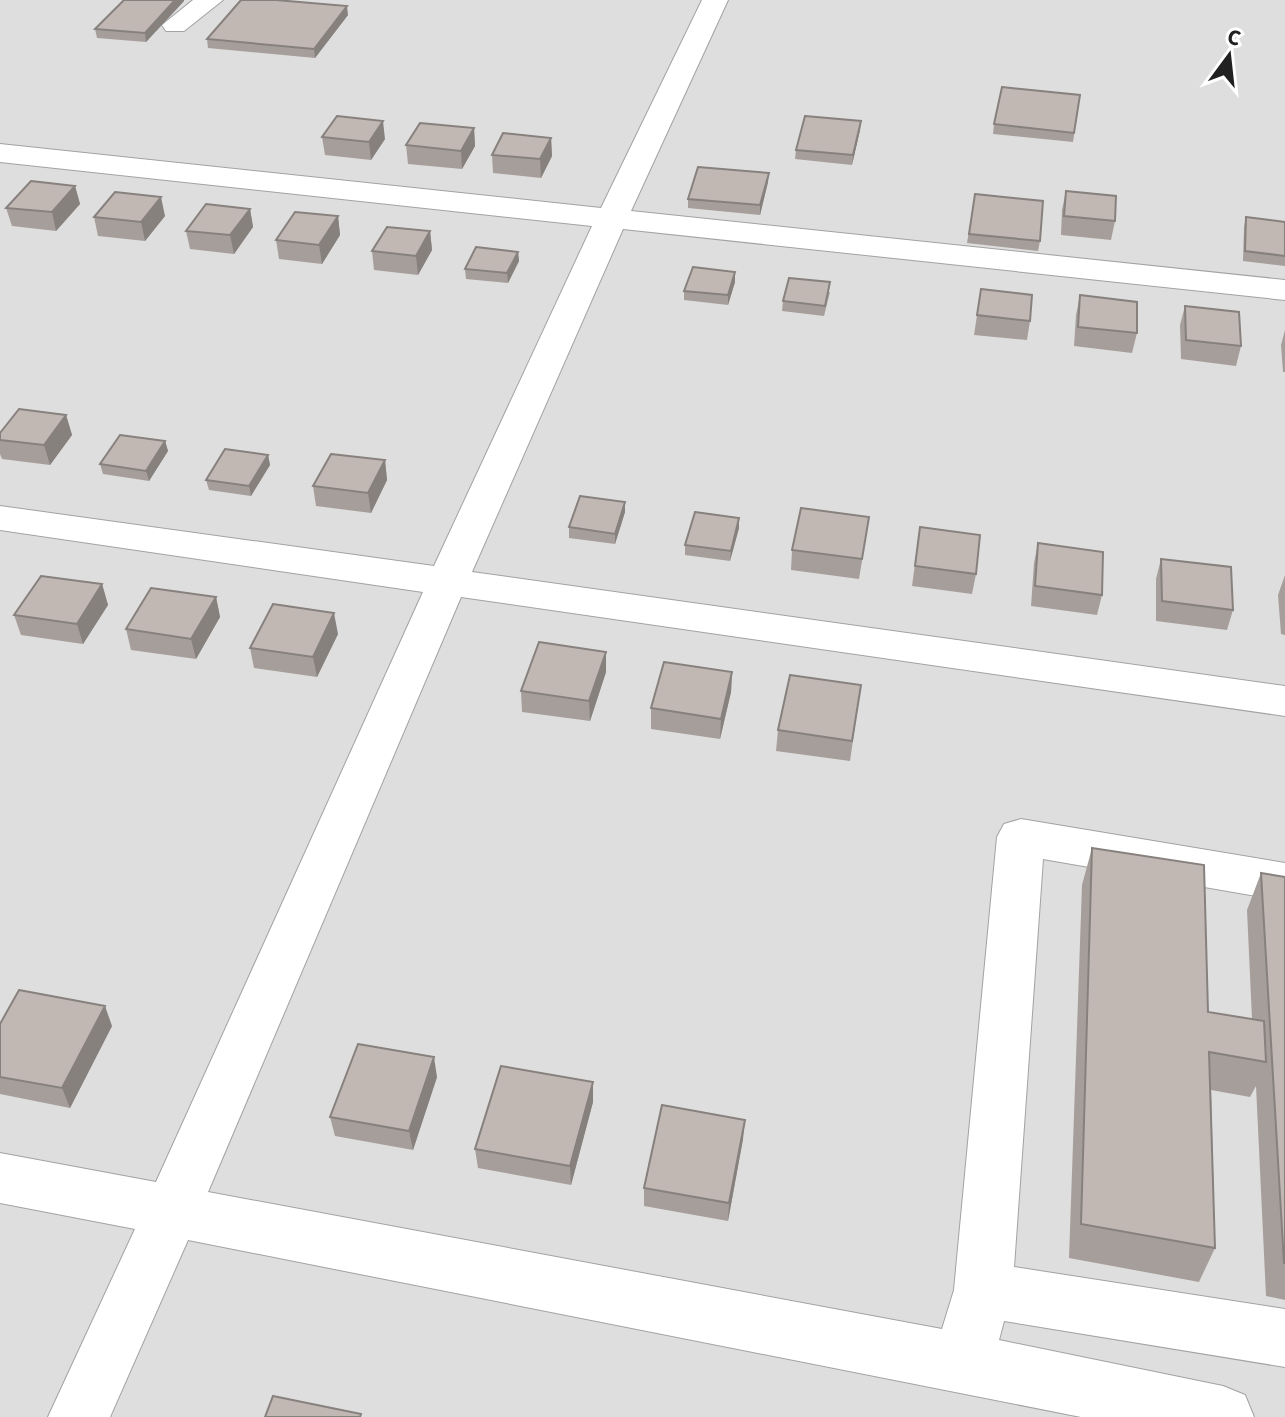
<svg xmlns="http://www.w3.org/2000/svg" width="1285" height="1417" font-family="'Source Sans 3',sans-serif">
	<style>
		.residential { fill: #dfdede }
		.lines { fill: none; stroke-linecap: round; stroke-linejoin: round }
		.minor-casing { stroke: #a2a2a2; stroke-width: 2 }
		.minor { fill: #fff; fill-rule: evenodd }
		.wall { fill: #a69e9b }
		.shaded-wall { fill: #87817e }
		.building { fill: #c1b8b4; stroke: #87817e; stroke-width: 2 }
	</style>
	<rect width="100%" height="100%" fill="#f1ede8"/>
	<path class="residential" d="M 0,0 L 1285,0 L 1285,1417 L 0,1417 Z"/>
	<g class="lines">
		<defs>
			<path id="minor" d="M 193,0 L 223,0 L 184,31 L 166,31 L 162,25 Z
				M 702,0 L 728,0 L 631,211 L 1285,280 L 1285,300 L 623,229 L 472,572 L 1285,686 L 1285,716 L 461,597 L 208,1192 L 942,1329 L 954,1290 L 997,837 L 1004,824 L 1021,819 L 1285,863 L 1285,901 L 1043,859 L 1014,1267 L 1285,1309 L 1285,1367 L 1004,1321 L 999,1340 L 1223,1386 L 1245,1395 L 1254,1417 L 1081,1417 L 188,1240 L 110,1417 L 48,1417 L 135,1229 L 0,1203 L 0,1153 L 156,1182 L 423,592 L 0,530 L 0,506 L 434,566 L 592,226 L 0,162 L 0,144 L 601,208 Z"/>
		</defs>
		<use href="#minor" class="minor-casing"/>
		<use href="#minor" class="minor"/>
	</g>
	<path class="wall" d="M 184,1 L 146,42 L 97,38 L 95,29 Z
		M 348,15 L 315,58 L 208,48 L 207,39 Z
		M 1080,95 L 1073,142 L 993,134 L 994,124 Z
		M 474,128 L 475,146 L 462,169 L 408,164 L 406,145 Z
		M 860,130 L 852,165 L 795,159 L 796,150 Z
		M 322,137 L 385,139 L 371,160 L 325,155 Z
		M 551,138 L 552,156 L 541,178 L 493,173 L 492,155 Z
		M 768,182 L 760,215 L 688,208 L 688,199 Z
		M 75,186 L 80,204 L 56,231 L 12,226 L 6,208 Z
		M 1066,191 L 1115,221 L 1111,240 L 1061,235 L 1062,210 Z
		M 975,194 L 1040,241 L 1038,251 L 967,243 Z
		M 250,209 L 253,227 L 234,254 L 190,249 L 186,231 Z
		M 165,216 L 145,241 L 98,236 L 94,217 Z
		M 338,216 L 340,235 L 322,264 L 279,259 L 276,240 Z
		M 1246,217 L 1285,222 L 1285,266 L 1243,261 L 1244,227 Z
		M 430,231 L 432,250 L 418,275 L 374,270 L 372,251 Z
		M 518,252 L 519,261 L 508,283 L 466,279 L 465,269 Z
		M 735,282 L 728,305 L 684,300 L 684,291 Z
		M 981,289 L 1030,321 L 1027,340 L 974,335 Z
		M 830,292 L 824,316 L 782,311 L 783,301 Z
		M 1080,295 L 1137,333 L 1132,353 L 1074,346 L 1076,315 Z
		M 1185,306 L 1241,346 L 1236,366 L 1181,359 L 1180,325 Z
		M 1285,330 L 1285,372 L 1283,372 L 1281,345 Z
		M 66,415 L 72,435 L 50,465 L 2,459 L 0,454 L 0,433 Z
		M 165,441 L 168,451 L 149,481 L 103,474 L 100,464 Z
		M 268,455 L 270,465 L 251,496 L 209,490 L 206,480 Z
		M 385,460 L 387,480 L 371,513 L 316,506 L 313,486 Z
		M 625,502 L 625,512 L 615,544 L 569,538 L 569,527 Z
		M 920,527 L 976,574 L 972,594 L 912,586 Z
		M 739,528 L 730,561 L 685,555 L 685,545 Z
		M 866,537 L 859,579 L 791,570 L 792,550 Z
		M 1038,543 L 1102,595 L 1097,615 L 1031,606 L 1034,563 Z
		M 1161,559 L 1233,610 L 1227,630 L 1156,621 L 1156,579 Z
		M 1285,575 L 1285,635 L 1281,634 L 1278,595 Z
		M 102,584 L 108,605 L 83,644 L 21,635 L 14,615 Z
		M 216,597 L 220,617 L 196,659 L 131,650 L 126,629 Z
		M 338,634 L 317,677 L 254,668 L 250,648 Z
		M 606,652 L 606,672 L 590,721 L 522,712 L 521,691 Z
		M 732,672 L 731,692 L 720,739 L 651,729 L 651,708 Z
		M 861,685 L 850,761 L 776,751 L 778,730 Z
		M 1092,848 L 1208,1012 L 1252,1019 L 1247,910 L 1261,873 L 1285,877 L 1285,1300 L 1266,1296 L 1256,1086 L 1250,1097 L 1211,1090 L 1215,1248 L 1199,1282 L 1069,1258 L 1082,885 Z
		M 0,1024 L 112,1026 L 70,1108 L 0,1094 Z
		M 437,1077 L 413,1150 L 335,1136 L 330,1117 Z
		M 593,1082 L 593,1102 L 571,1185 L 478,1168 L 475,1149 Z
		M 743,1139 L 728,1221 L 644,1206 L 644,1188 Z"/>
	<path class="shaded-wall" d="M 175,0 L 184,0 L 184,1 L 146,42 L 145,33 Z
		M 347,6 L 348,15 L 315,58 L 314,49 Z
		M 383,121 L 385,139 L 371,160 L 369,142 Z
		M 861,121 L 860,130 L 852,165 L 853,155 Z
		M 474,128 L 475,146 L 462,169 L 461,151 Z
		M 551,138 L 552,156 L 541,178 L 540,159 Z
		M 769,173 L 768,182 L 760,215 L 760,205 Z
		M 75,186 L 80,204 L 56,231 L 52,212 Z
		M 161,197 L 165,216 L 145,241 L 141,222 Z
		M 250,209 L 253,227 L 234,254 L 230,235 Z
		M 338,216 L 340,235 L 322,264 L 319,245 Z
		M 430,231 L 432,250 L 418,275 L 416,256 Z
		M 518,252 L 519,261 L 508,283 L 507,273 Z
		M 735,272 L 735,282 L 728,305 L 728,295 Z
		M 66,415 L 72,435 L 50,465 L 44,445 Z
		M 165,441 L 168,451 L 149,481 L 146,471 Z
		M 268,455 L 270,465 L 251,496 L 249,486 Z
		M 385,460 L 387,480 L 371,513 L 368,493 Z
		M 625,502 L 625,512 L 615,544 L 615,534 Z
		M 739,518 L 739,528 L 730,561 L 731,551 Z
		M 102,584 L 108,605 L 83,644 L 77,624 Z
		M 216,597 L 220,617 L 196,659 L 191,639 Z
		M 334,613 L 338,634 L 317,677 L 313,657 Z
		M 606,652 L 606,672 L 590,721 L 589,701 Z
		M 732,672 L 731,692 L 720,739 L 721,719 Z
		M 105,1006 L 112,1026 L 70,1108 L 62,1088 Z
		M 434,1057 L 437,1077 L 413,1150 L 409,1131 Z
		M 593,1082 L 593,1102 L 571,1185 L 570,1166 Z
		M 745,1120 L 743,1139 L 728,1221 L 729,1203 Z"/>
	<path class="building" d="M 124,0 L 175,0 L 145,33 L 95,29 Z
		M 241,0 L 276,0 L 347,6 L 314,49 L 207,39 Z
		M 1002,87 L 1080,95 L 1074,133 L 994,124 Z
		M 337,116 L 383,121 L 369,142 L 322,137 Z
		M 805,116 L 861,121 L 853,155 L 796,150 Z
		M 420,123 L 474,128 L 461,151 L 406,145 Z
		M 503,133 L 551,138 L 540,159 L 492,155 Z
		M 698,167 L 769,173 L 760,205 L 688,199 Z
		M 31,181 L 75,186 L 52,212 L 6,208 Z
		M 1066,191 L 1116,196 L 1115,221 L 1064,216 Z
		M 115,192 L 161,197 L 141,222 L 94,217 Z
		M 975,194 L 1043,201 L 1040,241 L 969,234 Z
		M 206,204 L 250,209 L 230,235 L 186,231 Z
		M 295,212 L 338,216 L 319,245 L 276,240 Z
		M 1246,217 L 1285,222 L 1285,256 L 1245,251 Z
		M 387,227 L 430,231 L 416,256 L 372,251 Z
		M 476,247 L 518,252 L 507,273 L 465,269 Z
		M 693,267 L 735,272 L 728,295 L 684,291 Z
		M 789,278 L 830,282 L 825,306 L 783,301 Z
		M 981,289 L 1032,295 L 1030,321 L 977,315 Z
		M 1080,295 L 1137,302 L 1137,333 L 1078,327 Z
		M 1185,306 L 1239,312 L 1241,346 L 1186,340 Z
		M 19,409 L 66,415 L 44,445 L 0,440 L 0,433 Z
		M 120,435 L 165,441 L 146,471 L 100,464 Z
		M 225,449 L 268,455 L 249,486 L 206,480 Z
		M 331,454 L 385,460 L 368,493 L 313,486 Z
		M 580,496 L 625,502 L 615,534 L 569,527 Z
		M 801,508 L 869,517 L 862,559 L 792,550 Z
		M 695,512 L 739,518 L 731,551 L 685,545 Z
		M 920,527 L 980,535 L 976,574 L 915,566 Z
		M 1038,543 L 1103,552 L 1102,595 L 1035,586 Z
		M 1161,559 L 1231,567 L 1233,610 L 1162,601 Z
		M 41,576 L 102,584 L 77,624 L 14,615 Z
		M 151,588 L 216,597 L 191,639 L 126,629 Z
		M 273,604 L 334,613 L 313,657 L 250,648 Z
		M 539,642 L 606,652 L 589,701 L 521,691 Z
		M 664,662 L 732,672 L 721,719 L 651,708 Z
		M 790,675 L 861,685 L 852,741 L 778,730 Z
		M 1092,848 L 1204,865 L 1208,1012 L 1264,1021 L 1266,1062 L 1209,1052 L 1215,1248 L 1081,1224 Z
		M 1261,873 L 1285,877 L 1285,1263 L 1284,1263 Z
		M 19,990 L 105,1006 L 62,1088 L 0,1077 L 0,1024 Z
		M 358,1044 L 434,1057 L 409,1131 L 330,1117 Z
		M 501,1066 L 593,1082 L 570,1166 L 475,1149 Z
		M 662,1105 L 745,1120 L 729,1203 L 644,1188 Z
		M 273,1396 L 361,1414 L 360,1417 L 265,1417 Z"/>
	<g transform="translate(1229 56) rotate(15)" stroke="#ffffff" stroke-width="6" paint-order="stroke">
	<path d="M0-6L14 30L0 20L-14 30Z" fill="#212121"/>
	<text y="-12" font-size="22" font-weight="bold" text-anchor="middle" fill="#212121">С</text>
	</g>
</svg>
